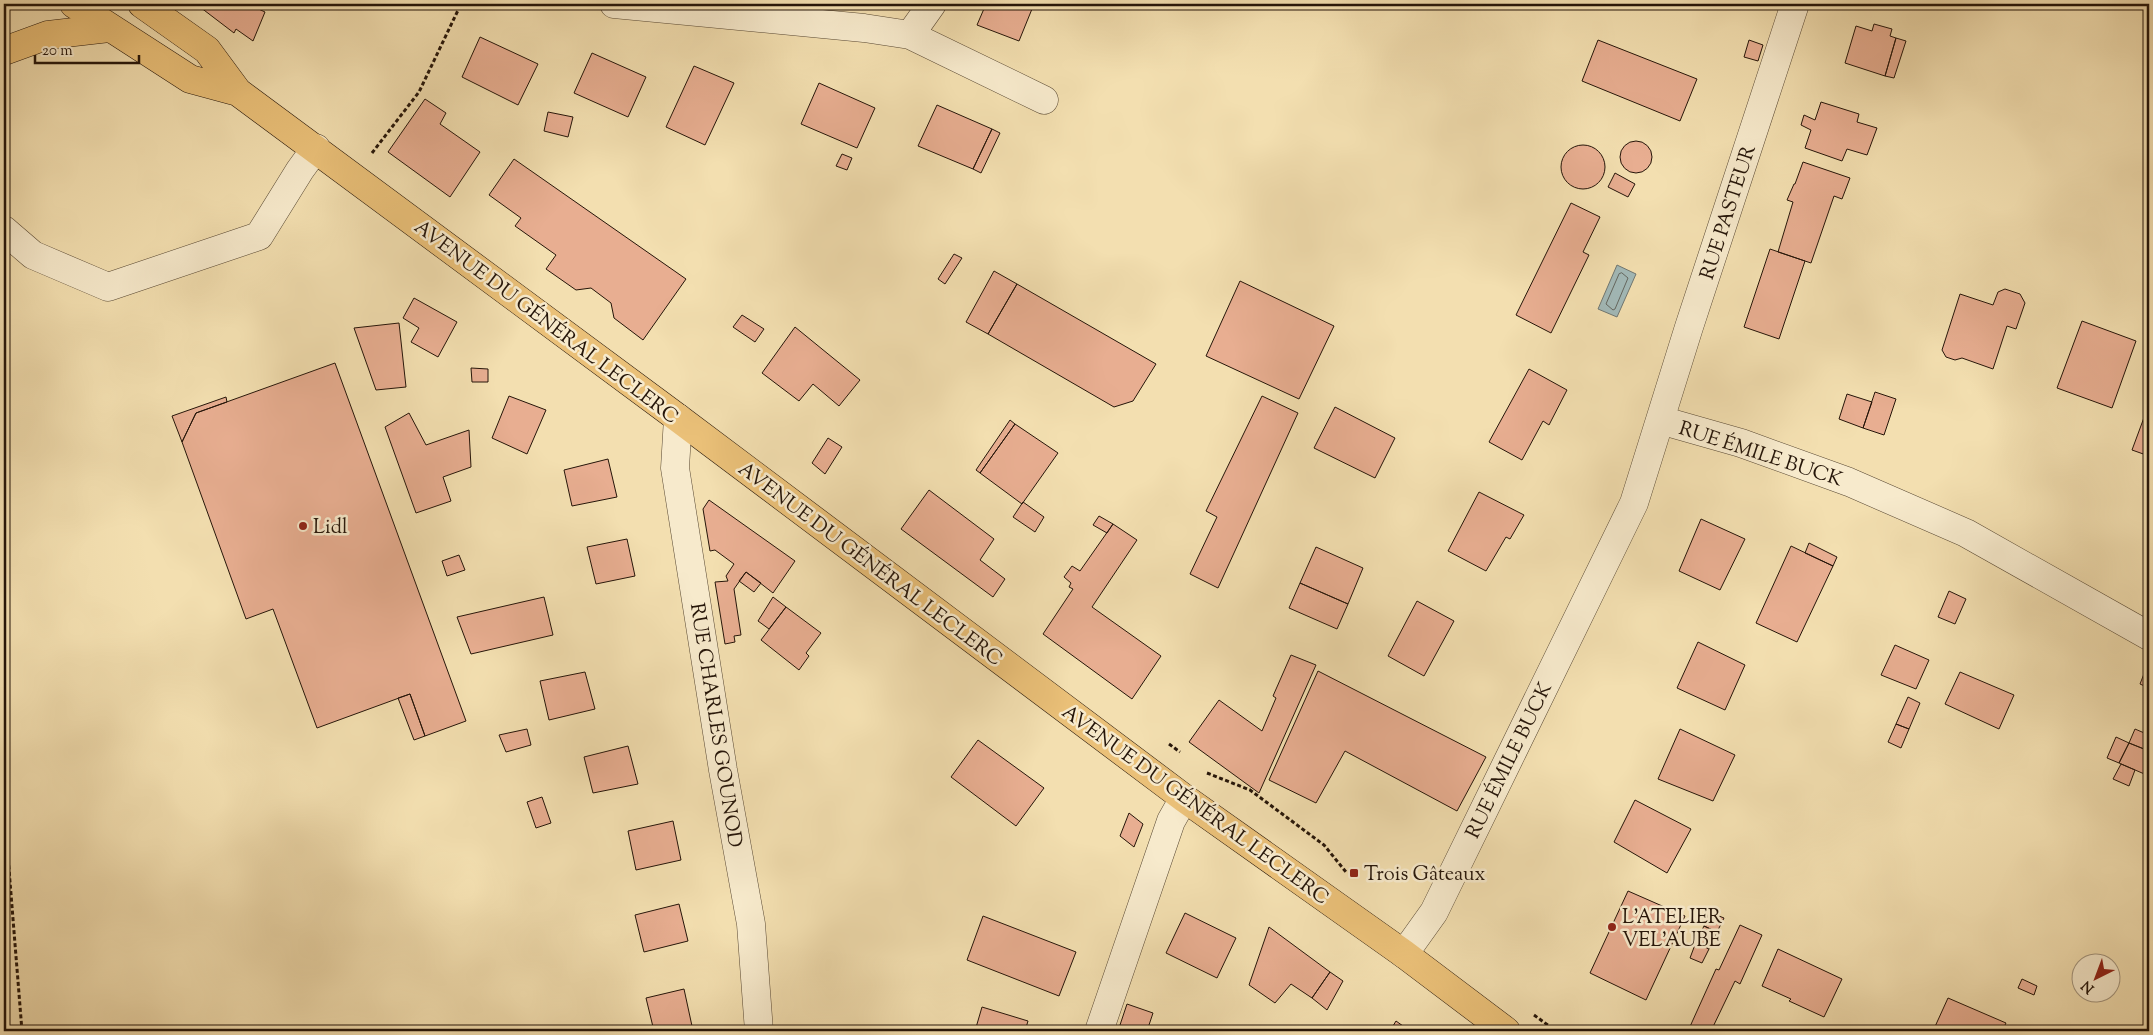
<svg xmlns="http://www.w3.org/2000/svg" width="2153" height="1035" font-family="'Sorts Mill Goudy',serif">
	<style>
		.water { fill: #a2b9b8; stroke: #707772 }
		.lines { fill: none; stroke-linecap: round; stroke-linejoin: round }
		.shore { stroke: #646760; stroke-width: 1 }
		.building { fill: #e8ae91; stroke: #251509 }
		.minor-casing { stroke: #584833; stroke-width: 29 }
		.major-casing { stroke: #251509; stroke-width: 29 }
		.highway-casing { stroke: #251509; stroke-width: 29 }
		.path { stroke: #251509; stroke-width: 3; stroke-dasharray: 4 2.5; stroke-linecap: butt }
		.minor { stroke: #f7eacc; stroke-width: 28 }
		.major { stroke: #eac078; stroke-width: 28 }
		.highway { stroke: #eac078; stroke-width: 28 }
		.poi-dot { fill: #8f2418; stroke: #f7eacc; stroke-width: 2 }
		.labels { text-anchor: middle; stroke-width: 5; stroke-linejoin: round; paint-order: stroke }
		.street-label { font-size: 20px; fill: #251509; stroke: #f7eacc }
		.poi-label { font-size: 20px; fill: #251509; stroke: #f7eacc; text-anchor: start }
	</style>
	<rect width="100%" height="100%" fill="#f3dfb0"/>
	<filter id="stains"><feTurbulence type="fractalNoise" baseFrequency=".004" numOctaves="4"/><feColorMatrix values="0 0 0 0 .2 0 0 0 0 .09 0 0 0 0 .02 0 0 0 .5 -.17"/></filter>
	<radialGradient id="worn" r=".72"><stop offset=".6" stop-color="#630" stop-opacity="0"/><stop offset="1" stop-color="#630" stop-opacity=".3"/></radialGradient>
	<path class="water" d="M 1617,265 L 1636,274 L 1617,317 L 1598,309 Z"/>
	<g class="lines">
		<path class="shore" d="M 1622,273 L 1628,278 L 1615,309 L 1613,310 L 1606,304 L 1619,274 Z"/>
	</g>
	<path class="building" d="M 196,4 L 248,4 L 265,12 L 253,41 L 236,29 L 234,33 Z
		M 986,4 L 1034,4 L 1019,41 L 977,25 Z
		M 1874,24 L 1892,29 L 1890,36 L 1896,38 L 1885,76 L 1845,63 L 1856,26 L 1872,31 Z
		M 480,37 L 538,64 L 518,105 L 462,77 Z
		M 1896,38 L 1906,41 L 1894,78 L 1885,76 Z
		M 1598,40 L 1697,79 L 1680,121 L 1582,81 Z
		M 1749,40 L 1763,45 L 1758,61 L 1744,57 Z
		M 592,53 L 646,77 L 628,117 L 574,93 Z
		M 694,66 L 734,83 L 705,145 L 666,127 Z
		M 819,83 L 875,108 L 857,148 L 801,124 Z
		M 425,99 L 446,113 L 440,124 L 480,152 L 450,197 L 388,152 Z
		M 1821,102 L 1859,114 L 1857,122 L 1877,128 L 1867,155 L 1847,149 L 1842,161 L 1805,148 L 1811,130 L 1801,125 L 1804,115 L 1815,120 Z
		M 937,105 L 992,129 L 973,169 L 918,146 Z
		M 548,112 L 573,117 L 568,137 L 544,131 Z
		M 992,129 L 1000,133 L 981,173 L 973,169 Z
		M1620 157a16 16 0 1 1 32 0a16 16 0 1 1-32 0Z
		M1561 167a22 22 0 1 1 44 0a22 22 0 1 1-44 0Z
		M 842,154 L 852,158 L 847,170 L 836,166 Z
		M 514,159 L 686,279 L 643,340 L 614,318 L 611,303 L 591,288 L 576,290 L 546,269 L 556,255 L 515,226 L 521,218 L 489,195 Z
		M 1803,162 L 1850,178 L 1842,199 L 1834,196 L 1811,263 L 1778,252 L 1793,202 L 1787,200 L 1794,184 L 1795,184 Z
		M 1615,173 L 1635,184 L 1628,197 L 1608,187 Z
		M 1571,203 L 1600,217 L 1583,252 L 1589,255 L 1551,333 L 1516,315 Z
		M 1770,249 L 1805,261 L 1779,339 L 1744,327 Z
		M 954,254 L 962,258 L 945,284 L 938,279 Z
		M 994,271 L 1017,284 L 988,334 L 966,322 Z
		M 1240,281 L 1334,326 L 1299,399 L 1206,356 Z
		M 1017,284 L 1156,364 L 1133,401 L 1114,407 L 988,334 Z
		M 2005,289 L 2020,294 L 2025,303 L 2016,329 L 2007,326 L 1993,369 L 1962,358 L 1955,360 L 1946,357 L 1942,350 L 1960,294 L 1993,305 L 1998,292 Z
		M 414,298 L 457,322 L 438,357 L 411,342 L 419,328 L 403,318 Z
		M 742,315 L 764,329 L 755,342 L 733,327 Z
		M 2082,321 L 2136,341 L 2112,408 L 2057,388 Z
		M 399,323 L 406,387 L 376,390 L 354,328 Z
		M 795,327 L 860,380 L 839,406 L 813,384 L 799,401 L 762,373 Z
		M 335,363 L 466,721 L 425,736 L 410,694 L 317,728 L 273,609 L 246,619 L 182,442 L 196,413 Z
		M 471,368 L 488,369 L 488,382 L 472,382 Z
		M 1529,369 L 1567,390 L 1549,425 L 1543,421 L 1522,460 L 1489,442 Z
		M 1875,392 L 1896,399 L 1884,435 L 1863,428 Z
		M 1847,394 L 1872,402 L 1863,428 L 1839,419 Z
		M 509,396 L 546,410 L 527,454 L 492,438 Z
		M 1262,396 L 1298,413 L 1218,588 L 1190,574 L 1217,517 L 1206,511 Z
		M 226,397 L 227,402 L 196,413 L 182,442 L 172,416 Z
		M 2149,404 L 2149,456 L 2132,450 Z
		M 1335,407 L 1395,438 L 1375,478 L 1314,448 Z
		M 409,413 L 426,445 L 469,430 L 471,467 L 443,477 L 451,501 L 416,513 L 385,427 Z
		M 1010,420 L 1015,424 L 980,473 L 976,470 Z
		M 1015,424 L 1058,453 L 1022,504 L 980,473 Z
		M 828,438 L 842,447 L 825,474 L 812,463 Z
		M 608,459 L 617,497 L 572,506 L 564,470 Z
		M 929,490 L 994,539 L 980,560 L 1005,579 L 993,597 L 901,529 Z
		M 1479,492 L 1524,515 L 1510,539 L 1506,537 L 1486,571 L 1448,551 Z
		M 709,500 L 795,561 L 773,593 L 746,572 L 734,589 L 741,635 L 734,636 L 735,642 L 725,644 L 715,582 L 728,581 L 726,576 L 734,564 L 715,550 L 710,551 L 703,509 Z
		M 1023,502 L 1044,517 L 1035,532 L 1013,517 Z
		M 1099,516 L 1113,524 L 1107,533 L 1093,525 Z
		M 1701,519 L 1745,539 L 1720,590 L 1679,571 Z
		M 1113,524 L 1137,540 L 1092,607 L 1161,656 L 1132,699 L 1043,634 L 1073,589 L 1069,587 L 1071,583 L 1064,577 L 1072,566 L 1080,571 Z
		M 627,539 L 635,576 L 596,584 L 587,547 Z
		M 1809,543 L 1837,557 L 1833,566 L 1805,553 Z
		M 1791,546 L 1833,566 L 1797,642 L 1756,623 Z
		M 1316,547 L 1363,568 L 1348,604 L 1300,583 Z
		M 459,555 L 465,570 L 447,576 L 442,561 Z
		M 746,572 L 761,583 L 754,592 L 739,581 Z
		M 1300,583 L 1348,604 L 1337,629 L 1289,608 Z
		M 1949,591 L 1966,599 L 1955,624 L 1938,617 Z
		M 544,597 L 553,635 L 471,654 L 457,617 Z
		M 773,597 L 786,607 L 769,629 L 758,621 Z
		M 1417,601 L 1454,621 L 1424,676 L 1388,656 Z
		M 786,607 L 821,633 L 806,653 L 809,656 L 799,670 L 761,640 Z
		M 1698,642 L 1745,665 L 1725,710 L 1677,688 Z
		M 1895,645 L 1929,660 L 1916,689 L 1881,675 Z
		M 1291,655 L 1316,665 L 1259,793 L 1189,742 L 1219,700 L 1262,731 L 1276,698 L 1273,696 Z
		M 2149,661 L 2149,688 L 2140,684 Z
		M 1318,671 L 1486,757 L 1457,811 L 1345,751 L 1316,803 L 1269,780 Z
		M 585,672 L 595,709 L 549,720 L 540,681 Z
		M 1960,672 L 2014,695 L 1999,729 L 1945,704 Z
		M 410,694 L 425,736 L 414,740 L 398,698 Z
		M 1908,697 L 1920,703 L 1909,729 L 1896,724 Z
		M 1896,724 L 1909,729 L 1901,748 L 1888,742 Z
		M 527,729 L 531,745 L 506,752 L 499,735 Z
		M 1680,729 L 1735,755 L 1713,801 L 1658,779 Z
		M 2135,729 L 2149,735 L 2149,751 L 2129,743 Z
		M 2116,737 L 2129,743 L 2119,763 L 2107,758 Z
		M 978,740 L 1044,788 L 1016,826 L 951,777 Z
		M 2129,743 L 2149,751 L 2149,776 L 2119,763 Z
		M 628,746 L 638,784 L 593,793 L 584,757 Z
		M 2121,764 L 2135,770 L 2129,786 L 2113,779 Z
		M 542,797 L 551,823 L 536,828 L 527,802 Z
		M 1635,800 L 1691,829 L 1667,873 L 1614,842 Z
		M 1129,813 L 1143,824 L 1134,847 L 1120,836 Z
		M 673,821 L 681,860 L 636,870 L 628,831 Z
		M 1628,891 L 1685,916 L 1646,1000 L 1590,973 Z
		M 679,904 L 688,941 L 644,952 L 635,915 Z
		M 1709,912 L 1724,918 L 1717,932 L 1704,926 Z
		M 1185,913 L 1236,938 L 1217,978 L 1166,953 Z
		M 983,916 L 1076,952 L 1059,996 L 967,960 Z
		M 1740,925 L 1762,935 L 1740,984 L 1735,981 L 1711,1031 L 1688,1031 L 1716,969 L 1719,970 Z
		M 1704,926 L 1717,932 L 1709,949 L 1696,942 Z
		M 1269,927 L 1330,972 L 1312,998 L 1291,984 L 1275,1003 L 1249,985 Z
		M 1696,942 L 1709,949 L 1702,963 L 1690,958 Z
		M 1778,949 L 1842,979 L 1824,1017 L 1789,1001 L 1791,999 L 1762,986 Z
		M 1330,972 L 1343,981 L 1327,1010 L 1312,998 Z
		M 2022,979 L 2037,986 L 2034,995 L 2018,988 Z
		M 684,989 L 692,1026 L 670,1031 L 654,1031 L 646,998 Z
		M 1948,998 L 2006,1023 L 2002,1031 L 1933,1031 Z
		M 1127,1004 L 1153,1013 L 1147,1031 L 1118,1031 Z
		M 982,1007 L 1028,1021 L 1025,1031 L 975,1031 Z
		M 1396,1021 L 1410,1031 L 1390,1031 Z"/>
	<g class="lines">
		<defs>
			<path id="minor" d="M 614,4 L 864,28 L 910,35 L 932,4
				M 910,35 L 1044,100
				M 4,230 L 33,255 L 108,287 L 259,236 L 300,170 L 316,148
				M 678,418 L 675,468 L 723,770 L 751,924 L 759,1031
				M 1660,420 L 1741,443 L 1849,482 L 1966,533 L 2149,636
				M 1404,954 L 1434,912 L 1634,503 L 1689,327 L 1795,4
				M 1099,1031 L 1171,821 L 1184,798"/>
			<path id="major" d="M 74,4 L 190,79 L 238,92
				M 142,4 L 207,50 L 238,92 L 678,418 L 1184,798 L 1404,954 L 1506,1031"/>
			<path id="highway" d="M 4,51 L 48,35 L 109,28"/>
		</defs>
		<use href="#minor" class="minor-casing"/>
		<use href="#major" class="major-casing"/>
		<use href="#highway" class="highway-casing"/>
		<path class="path" d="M 372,153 L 419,92 L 461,4
			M 4,534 L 8,275
			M 1169,744 L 1180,752
			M 1207,773 L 1250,790 L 1324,845 L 1346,872
			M 4,807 L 22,1031
			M 1534,1015 L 1556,1031"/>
		<use href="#minor" class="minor"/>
		<use href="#major" class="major"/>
		<use href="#highway" class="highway"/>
	</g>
	<g class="poi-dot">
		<circle cx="303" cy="526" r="5"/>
		<rect x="1349" y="868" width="10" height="10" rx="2.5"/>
		<circle cx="1612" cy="927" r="5"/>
	</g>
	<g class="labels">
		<g class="street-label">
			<text transform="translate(1727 212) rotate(-72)" y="7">RUE PASTEUR</text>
			<text transform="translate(547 321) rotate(37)" y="7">AVENUE DU GÉNÉRAL LECLERC</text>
			<text transform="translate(1761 453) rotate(18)" y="7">RUE ÉMILE BUCK</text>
			<text transform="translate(871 563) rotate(37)" y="7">AVENUE DU GÉNÉRAL LECLERC</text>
			<text transform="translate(717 725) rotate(81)" y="7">RUE CHARLES GOUNOD</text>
			<text transform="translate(1508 760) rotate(-64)" y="7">RUE ÉMILE BUCK</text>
			<text transform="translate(1196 804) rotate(36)" y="7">AVENUE DU GÉNÉRAL LECLERC</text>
		</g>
		<g class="poi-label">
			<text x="313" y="533">Lidl</text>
			<text x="1364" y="880">Trois Gâteaux</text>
			<text x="1622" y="923">L'ATELIER<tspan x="1622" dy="23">VEL'AUBE</tspan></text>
		</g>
	</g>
	<rect width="2153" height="1035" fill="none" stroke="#f3dfb0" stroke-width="20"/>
	<rect x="5" y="5" width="2143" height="1025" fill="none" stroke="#251509" stroke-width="2.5"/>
	<rect x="10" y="10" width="2133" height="1015" fill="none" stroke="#251509"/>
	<g transform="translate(2096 978) rotate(222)"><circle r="24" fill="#f7eacc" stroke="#a3957e"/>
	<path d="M0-4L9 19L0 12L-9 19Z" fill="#8f2418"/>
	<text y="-8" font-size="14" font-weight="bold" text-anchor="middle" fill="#251509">N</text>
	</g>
	<path d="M35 55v8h104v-8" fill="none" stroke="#251509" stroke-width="2.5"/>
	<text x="42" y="55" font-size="15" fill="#251509" stroke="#f7eacc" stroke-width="4" paint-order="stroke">20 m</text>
	<rect width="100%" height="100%" filter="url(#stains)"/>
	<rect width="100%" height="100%" fill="url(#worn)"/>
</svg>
